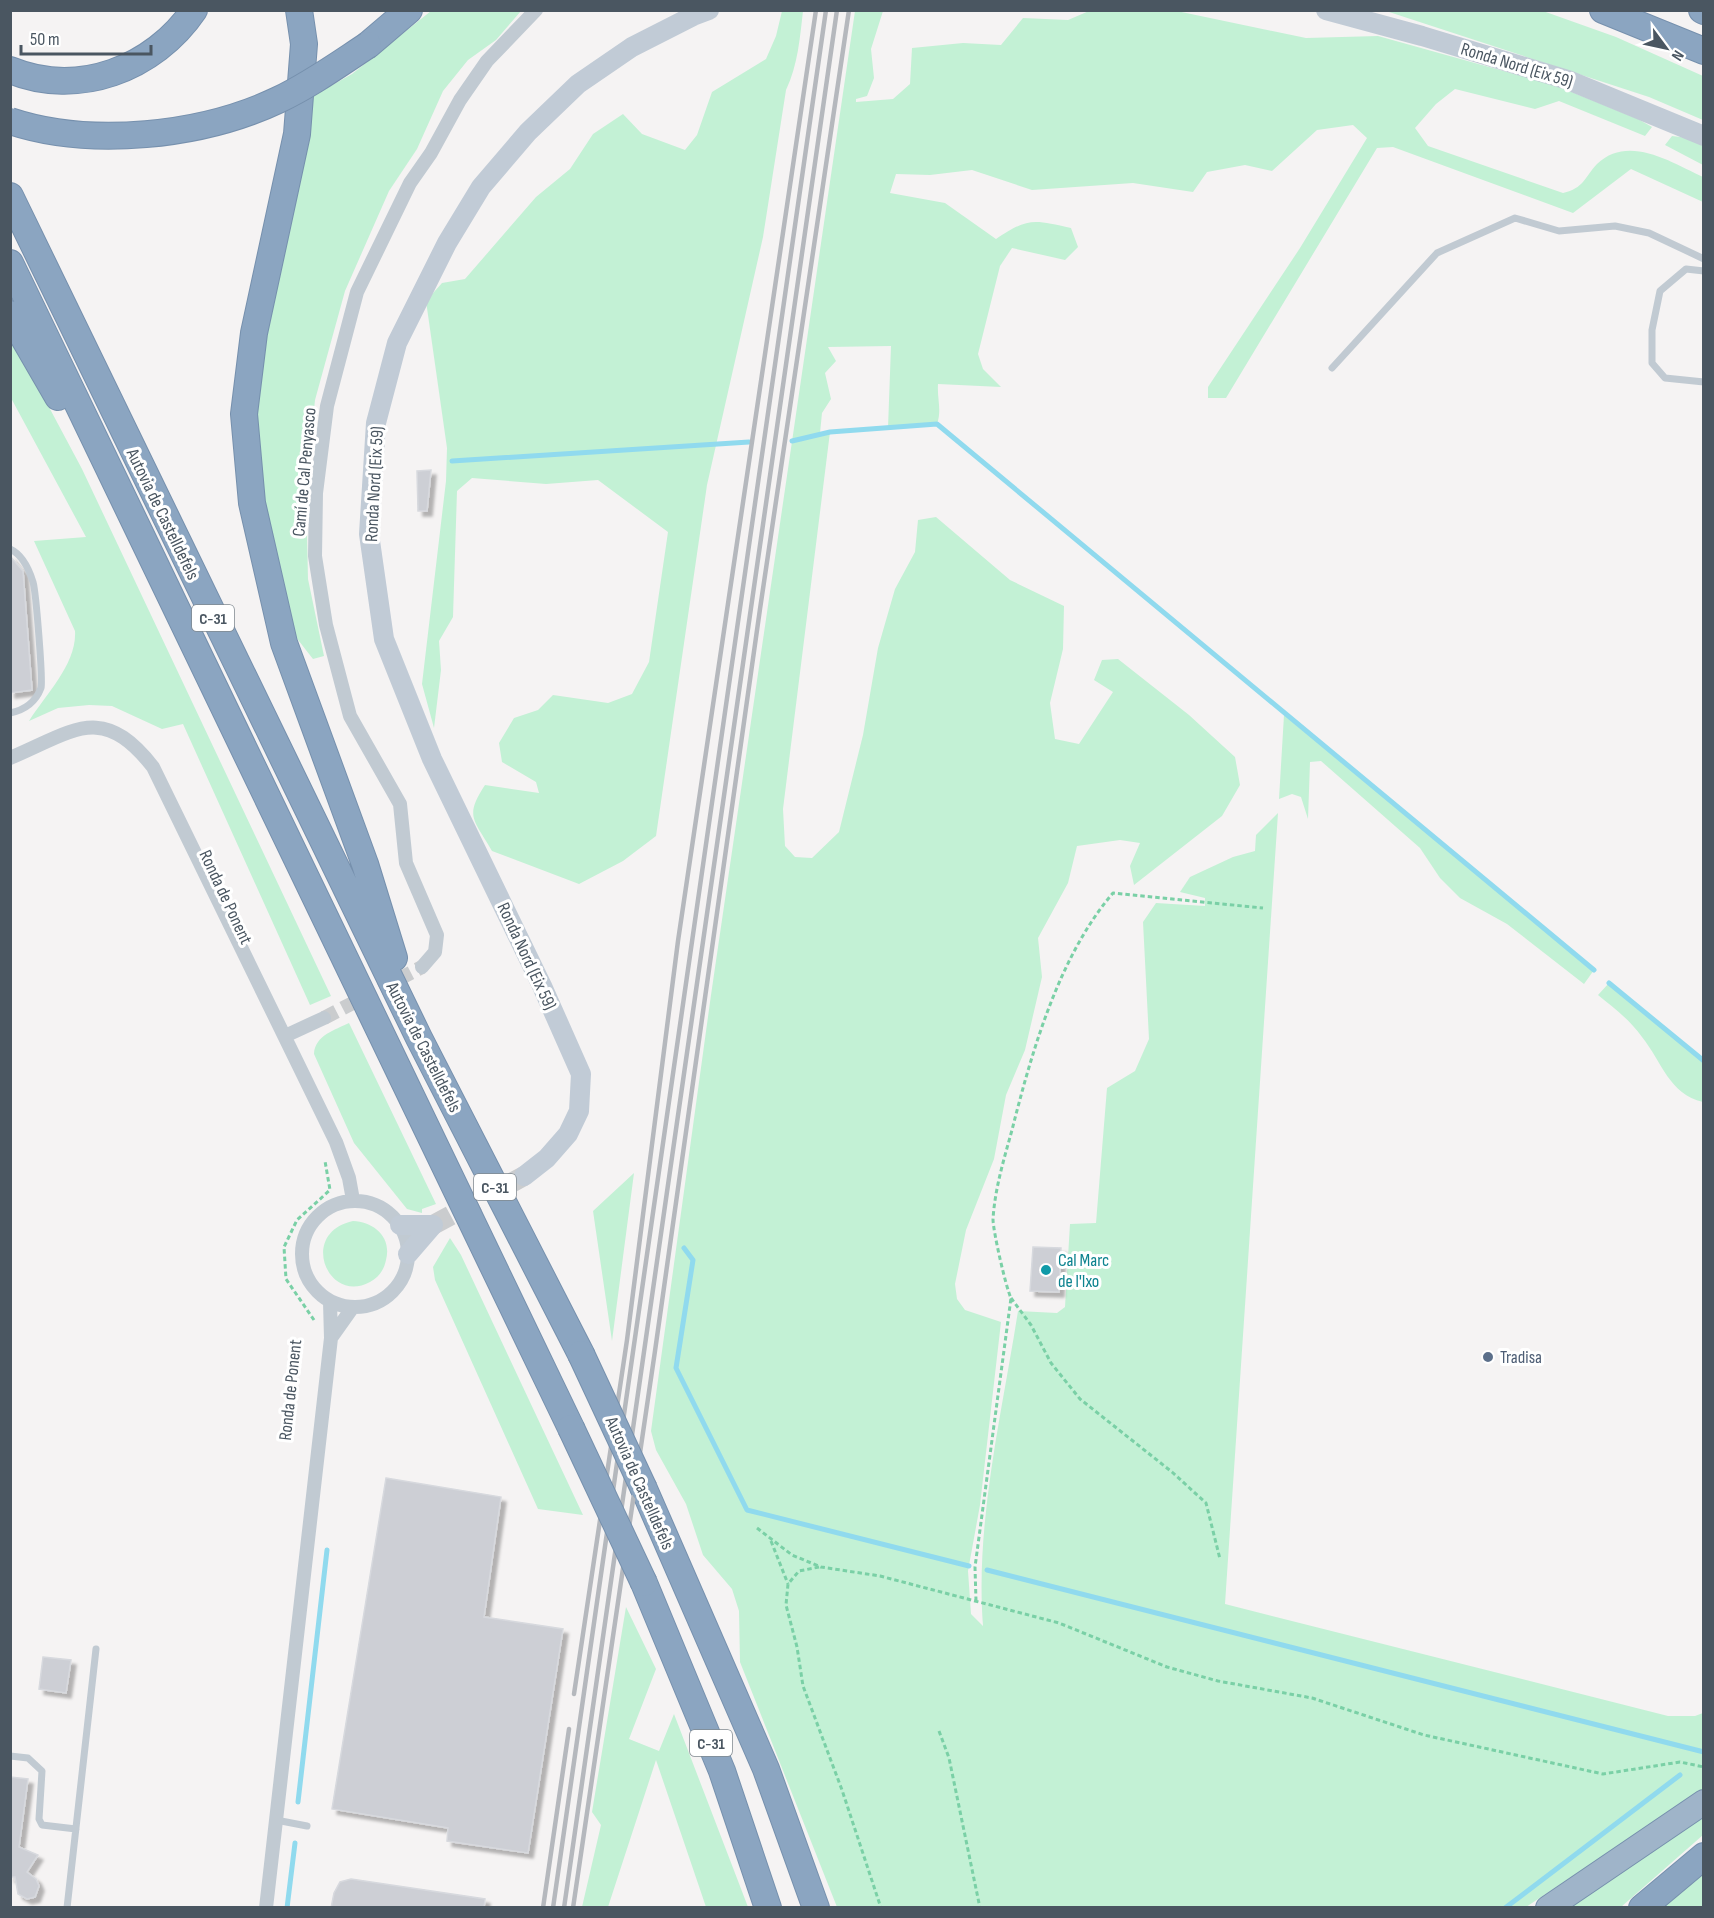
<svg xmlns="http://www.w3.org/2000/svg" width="1714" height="1918" font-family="'Sofia Sans Condensed',sans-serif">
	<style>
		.green { fill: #c3f1d5 }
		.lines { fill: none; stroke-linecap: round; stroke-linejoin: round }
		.stream { stroke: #90daee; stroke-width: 5 }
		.building { fill: #cdcfd5; stroke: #d7d9de; stroke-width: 1.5; filter: url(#shadow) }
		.minor-tunnel { stroke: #caccce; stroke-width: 14; stroke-dasharray: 14 7; stroke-linecap: butt }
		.secondary-tunnel { stroke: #caccce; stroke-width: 20; stroke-dasharray: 20 10; stroke-linecap: butt }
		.trunk-casing { stroke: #7690ad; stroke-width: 26 }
		.motorway-casing { stroke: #7690ad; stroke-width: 28 }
		.path { stroke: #7ad0a6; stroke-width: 3; stroke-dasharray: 4.5 3; stroke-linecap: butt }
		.service { stroke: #c1cad2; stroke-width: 7 }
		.minor { stroke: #c1cad2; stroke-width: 14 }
		.secondary { stroke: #c1cbd6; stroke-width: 20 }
		.trunk { stroke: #9fb4c9; stroke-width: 24 }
		.motorway { stroke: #8ba5c1; stroke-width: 26 }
		.rail { stroke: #b5b8bd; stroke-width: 4.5 }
		.motorway-bridge-casing { stroke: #7690ad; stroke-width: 28; stroke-linecap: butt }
		.motorway-bridge { stroke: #8ba5c1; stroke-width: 26 }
		.culture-dot { fill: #0f9aa8; stroke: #fff; stroke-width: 2 }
		.service-dot { fill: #5c6f8a; stroke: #fff; stroke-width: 2 }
		.labels { text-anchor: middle; stroke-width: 6; stroke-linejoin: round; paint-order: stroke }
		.shield { fill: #fff; stroke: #808990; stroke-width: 1.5 }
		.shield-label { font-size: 16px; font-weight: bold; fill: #4a5661 }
		.street-label { font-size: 18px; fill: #4a5661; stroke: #fff }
		.culture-label { font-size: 18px; fill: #0d838f; stroke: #fff; text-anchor: start }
		.service-label { font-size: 18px; fill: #4e5e75; stroke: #fff; text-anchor: start }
	</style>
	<defs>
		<filter id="shadow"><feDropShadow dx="5" dy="5" stdDeviation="1.5" flood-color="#0004"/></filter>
	</defs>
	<rect width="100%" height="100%" fill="#f5f3f3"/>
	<path class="green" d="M 1172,10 L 1306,38 L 1378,36 L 1557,86 L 1638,119 L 1652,127 L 1645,136 L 1559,101 L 1535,109 L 1455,89 L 1436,104 L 1415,128 L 1428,146 L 1563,193 C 1584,188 1584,178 1597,164 C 1628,134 1671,162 1703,177 L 1703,202 L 1631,169 L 1573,213 L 1393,147 L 1377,148 L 1226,398 L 1208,398 L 1208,387 L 1300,248 L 1367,138 L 1353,125 L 1317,130 L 1272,171 L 1245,165 L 1207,172 L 1193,192 L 1133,183 L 1032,190 L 972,170 L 930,175 L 896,174 L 890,193 L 945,203 L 996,239 C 1028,217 1034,220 1071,228 L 1078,247 L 1065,260 L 1012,248 L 1000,266 L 978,354 L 983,369 L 1001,387 L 938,384 C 937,399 942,410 937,424 L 888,428 L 891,346 L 828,347 L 836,361 L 825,373 L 831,399 L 822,413 L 820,433 L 830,432 L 783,809 L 785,846 L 795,857 L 812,858 L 839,832 L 863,735 L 878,648 L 895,589 L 915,552 L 918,520 L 936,517 L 1010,580 L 1064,606 L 1063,649 L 1050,703 L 1055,739 L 1079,744 L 1113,692 L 1094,680 L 1102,660 L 1118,659 L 1189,715 L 1235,757 L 1240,785 L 1222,816 L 1134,885 L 1130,866 L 1140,843 L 1120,840 L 1077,846 L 1068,883 L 1038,938 L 1042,977 L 1025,1050 L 1006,1095 L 994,1159 L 966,1230 L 955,1284 L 957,1299 L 965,1310 L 1001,1322 L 980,1505 L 968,1571 L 971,1614 L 983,1626 C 975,1522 1002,1414 1018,1311 L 1057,1313 L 1065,1307 L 1070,1224 L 1096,1223 L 1107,1088 L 1135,1071 L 1149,1039 L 1143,922 L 1156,903 L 1205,906 L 1205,898 L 1180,892 L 1190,877 L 1233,857 L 1255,851 L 1256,835 L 1278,813 L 1225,1604 L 1668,1716 L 1695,1716 L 1703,1713 L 1703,1790 L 1526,1907 L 837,1907 L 740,1662 L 739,1611 L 732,1589 L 703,1555 L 686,1504 L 656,1450 L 651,1431 L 711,995 L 855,11 L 883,11 L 871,49 L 874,78 L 867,96 L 856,99 L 856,102 L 893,99 L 910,84 L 912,48 L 963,43 L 1001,45 L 1023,18 L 1068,20 L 1089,11 Z
		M 431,11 L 521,11 L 496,40 L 468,60 L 443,91 L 417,149 L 389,191 L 345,291 L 315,400 L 306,485 L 308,579 L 324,656 L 313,659 L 295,636 L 259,484 L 255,430 L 268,307 L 311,97 L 352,74 Z
		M 782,11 L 803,11 C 800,37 798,65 786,90 L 763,237 L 707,485 L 656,836 L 623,861 L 579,884 L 492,851 C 474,819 464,817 485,785 L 539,793 L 536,782 L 502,762 L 499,743 L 514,718 L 538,710 L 553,695 L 608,703 L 632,694 L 649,662 L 668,532 L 598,480 L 546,484 L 472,478 L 457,491 L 453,617 L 439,641 L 441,670 L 434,728 L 422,684 L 446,481 L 447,448 L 426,301 L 442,283 L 465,279 L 536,197 L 570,169 L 593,134 L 623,114 L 642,134 L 685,150 L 697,135 L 712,92 L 766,59 L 776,36 Z
		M 1386,11 L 1543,11 L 1616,37 L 1703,76 L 1703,120 L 1649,97 Z
		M 1672,136 L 1689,138 L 1703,145 L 1703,165 L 1665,145 Z
		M 10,334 L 82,469 L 331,996 L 310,1005 L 183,724 L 162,729 L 112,706 L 89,705 L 58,708 L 29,721 C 46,694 77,664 75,631 L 34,541 L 86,537 L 11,398 Z
		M 1284,715 L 1594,970 L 1584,984 L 1507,924 L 1460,898 L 1440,878 L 1420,848 L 1321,761 L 1310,762 L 1308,819 L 1301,797 L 1292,794 L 1279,799 Z
		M 1609,983 L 1703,1061 L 1703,1102 C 1669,1094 1662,1062 1642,1037 C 1630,1020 1614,1008 1598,995 Z
		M 349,1023 L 436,1204 L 422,1209 L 422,1213 L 407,1209 L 354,1143 L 314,1054 C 315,1035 335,1030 349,1023 Z
		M 634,1173 L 612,1341 L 593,1211 Z
		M 353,1221 C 374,1222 392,1237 386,1260 C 384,1270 379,1277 370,1282 C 328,1305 298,1233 353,1221 Z
		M 450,1238 L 461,1255 L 583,1515 L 538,1509 L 435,1280 L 433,1267 Z
		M 626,1607 L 656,1669 L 629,1739 L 659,1751 L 674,1714 L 748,1907 L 706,1907 L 656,1760 L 608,1907 L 582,1907 L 601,1825 L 592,1812 Z
		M 1703,1814 L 1703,1835 L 1621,1907 L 1562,1908 Z
		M 1703,1869 L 1703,1907 L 1658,1907 Z"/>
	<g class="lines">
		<path class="stream" d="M 792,441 L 830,432 L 937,424 L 1594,970
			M 452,461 L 749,442
			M 1609,983 L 1704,1061
			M 684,1248 L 693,1260 L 676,1368 L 747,1510 L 969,1566
			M 987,1570 L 1704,1752
			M 298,1802 L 327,1550
			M 287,1908 L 295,1843
			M 1505,1908 L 1680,1775"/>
	</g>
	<path class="building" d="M 431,470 L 427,511 L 418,511 L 417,471 Z
		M 10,556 L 23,571 L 32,690 L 10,693 Z
		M 1033,1247 L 1061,1248 L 1059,1292 L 1030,1291 Z
		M 386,1478 L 501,1497 L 484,1617 L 563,1629 L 528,1853 L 447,1841 L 448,1828 L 332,1809 Z
		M 43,1657 L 71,1660 L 66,1693 L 39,1689 Z
		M 10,1777 L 28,1779 L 19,1847 L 38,1855 L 27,1872 L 36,1879 L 39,1886 L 35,1897 L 27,1899 L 18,1894 L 15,1877 L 10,1877 Z
		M 351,1879 L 485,1899 L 484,1908 L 331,1908 L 334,1893 L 340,1882 Z"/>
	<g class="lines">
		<path class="minor-tunnel" d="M 324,1018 L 422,967"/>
		<path class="secondary-tunnel" d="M 433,1225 L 524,1176"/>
		<defs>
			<path id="trunk" d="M 1548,1908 L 1704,1802"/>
			<path id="motorway" d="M 299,10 L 304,44 L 297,134 L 254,333 L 244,414 L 252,503 L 284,643 L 365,864 L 394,958
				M 1603,10 L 1704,51
				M 1702,10 L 1704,11
				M 368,45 L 409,10
				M 10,70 C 78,98 154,69 194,10
				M 10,196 L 419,1038 L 581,1354
				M 10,263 L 571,1428
				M 10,314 L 58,397
				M 644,1489 L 766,1769 L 816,1908
				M 644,1583 L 722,1771 L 768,1908
				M 1642,1908 L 1704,1856"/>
		</defs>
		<use href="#trunk" class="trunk-casing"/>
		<use href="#motorway" class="motorway-casing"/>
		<path class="path" d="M 1011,1298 L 1031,1325 L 1051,1363 L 1080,1399 L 1172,1472 L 1206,1503 L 1220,1559
			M 314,1320 L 286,1279 L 284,1247 L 297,1220 L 330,1190 L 325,1161
			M 757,1528 L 792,1555 L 821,1567 L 880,1576 L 1059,1623 L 1167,1667 L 1218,1681 L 1312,1698 L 1424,1735 L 1603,1774 L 1680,1762 L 1704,1767
			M 771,1541 L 788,1584
			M 819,1567 L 799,1571 L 788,1584 L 786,1605 L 797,1647 L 803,1686 L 842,1790 L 881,1908
			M 976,1601 L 975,1567 L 1011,1298 C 1006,1288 993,1231 993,1219 C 995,1188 1004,1159 1012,1130 C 1032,1051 1059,956 1113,893 L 1263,908
			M 939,1731 L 949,1758 L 980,1908"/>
		<path class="service" d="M 1704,271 L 1686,269 L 1660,291 L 1652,330 L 1652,363 L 1665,378 L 1704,382
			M 1332,368 L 1437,253 L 1515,218 L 1559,231 L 1615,226 L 1649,233 L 1704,259
			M 10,549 C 23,555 29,569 33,582 C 36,592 43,680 41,688 C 36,701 25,710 10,713
			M 10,1756 L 28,1758 L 42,1771 L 39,1819 L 42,1825 L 76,1829
			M 276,1820 L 307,1826
			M 67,1908 L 96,1649"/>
		<path class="minor" d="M 10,758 C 74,731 102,702 153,767 L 336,1142 L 349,1178 L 353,1200
			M 422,967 L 435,952 L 437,935 L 406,863 L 400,804 L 350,716 L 326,625 L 315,556 L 316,493 L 327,406 L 357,292 L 410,183 L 431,153 L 460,100 L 487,61 L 536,10
			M 285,1036 L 324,1018
			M302 1254a53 53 0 1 1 106 0a53 53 0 1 1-106 0Z
			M 331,1338 L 353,1307
			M 266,1908 L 331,1338 L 330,1302"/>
		<path class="secondary" d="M 1326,10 L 1422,36 L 1568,80 L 1704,136
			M 524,1176 L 547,1158 L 568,1134 L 579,1111 L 581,1074 L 542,986 L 432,759 L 384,639 L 369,534 L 376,423 L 397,343 L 447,243 L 481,187 L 528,132 L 578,84 L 632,47 L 693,16 L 709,10
			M 400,1225 L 433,1225
			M 408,1254 L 433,1225"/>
		<use href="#trunk" class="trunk"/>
		<use href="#motorway" class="motorway"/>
		<path class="rail" d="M 574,1694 L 627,1340 L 678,941 L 816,10
			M 543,1908 L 569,1729
			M 553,1908 L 826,10
			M 564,1908 L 837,10
			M 573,1908 L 655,1351 L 760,609 L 849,10"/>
		<defs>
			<path id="motorway-bridge" d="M 10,121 C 91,148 202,136 278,100 C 310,85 339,64 368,45
				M 581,1354 L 644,1489
				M 571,1428 L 644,1583"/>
		</defs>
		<use href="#motorway-bridge" class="motorway-bridge-casing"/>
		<use href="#motorway-bridge" class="motorway-bridge"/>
	</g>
	<circle class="culture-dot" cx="1046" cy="1270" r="6"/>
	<circle class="service-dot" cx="1488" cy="1357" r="6"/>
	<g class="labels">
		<g class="shield">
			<rect x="192" y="605" width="42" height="26" rx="4.5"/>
			<rect x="474" y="1174" width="42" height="26" rx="4.5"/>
			<rect x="690" y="1730" width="42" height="26" rx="4.5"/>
		</g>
		<g class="shield-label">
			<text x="213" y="624">C-31</text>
			<text x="495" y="1193">C-31</text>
			<text x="711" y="1749">C-31</text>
		</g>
		<g class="street-label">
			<text transform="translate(1517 65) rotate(17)" y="6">Ronda Nord (Eix 59)</text>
			<text transform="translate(304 472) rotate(-85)" y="6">Camí de Cal Penyasco</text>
			<text transform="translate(374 484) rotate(-87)" y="6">Ronda Nord (Eix 59)</text>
			<text transform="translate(163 514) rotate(64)" y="6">Autovia de Castelldefels</text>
			<text transform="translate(226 897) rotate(65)" y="6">Ronda de Ponent</text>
			<text transform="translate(527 956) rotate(65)" y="6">Ronda Nord (Eix 59)</text>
			<text transform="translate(424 1047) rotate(63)" y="6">Autovia de Castelldefels</text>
			<text transform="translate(290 1390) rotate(-84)" y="6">Ronda de Ponent</text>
			<text transform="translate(640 1483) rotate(66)" y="6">Autovia de Castelldefels</text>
		</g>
		<g class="culture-label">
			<text x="1058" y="1266">Cal Marc<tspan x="1058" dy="21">de l'Ixo</tspan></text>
		</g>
		<g class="service-label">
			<text x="1500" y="1363">Tradisa</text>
		</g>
	</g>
	<rect width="1714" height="1918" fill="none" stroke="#4a5661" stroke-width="24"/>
	<g transform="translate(1666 48) rotate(123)" stroke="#ffffff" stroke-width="4.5" paint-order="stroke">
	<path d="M0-4.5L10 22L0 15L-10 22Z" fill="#4a5661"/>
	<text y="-9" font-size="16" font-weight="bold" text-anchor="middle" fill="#4a5661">N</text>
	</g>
	<path d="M21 45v9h130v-9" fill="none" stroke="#4a5661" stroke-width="3"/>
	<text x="30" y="45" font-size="18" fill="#4a5661" stroke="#ffffff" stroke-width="4.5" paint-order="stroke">50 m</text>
</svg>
